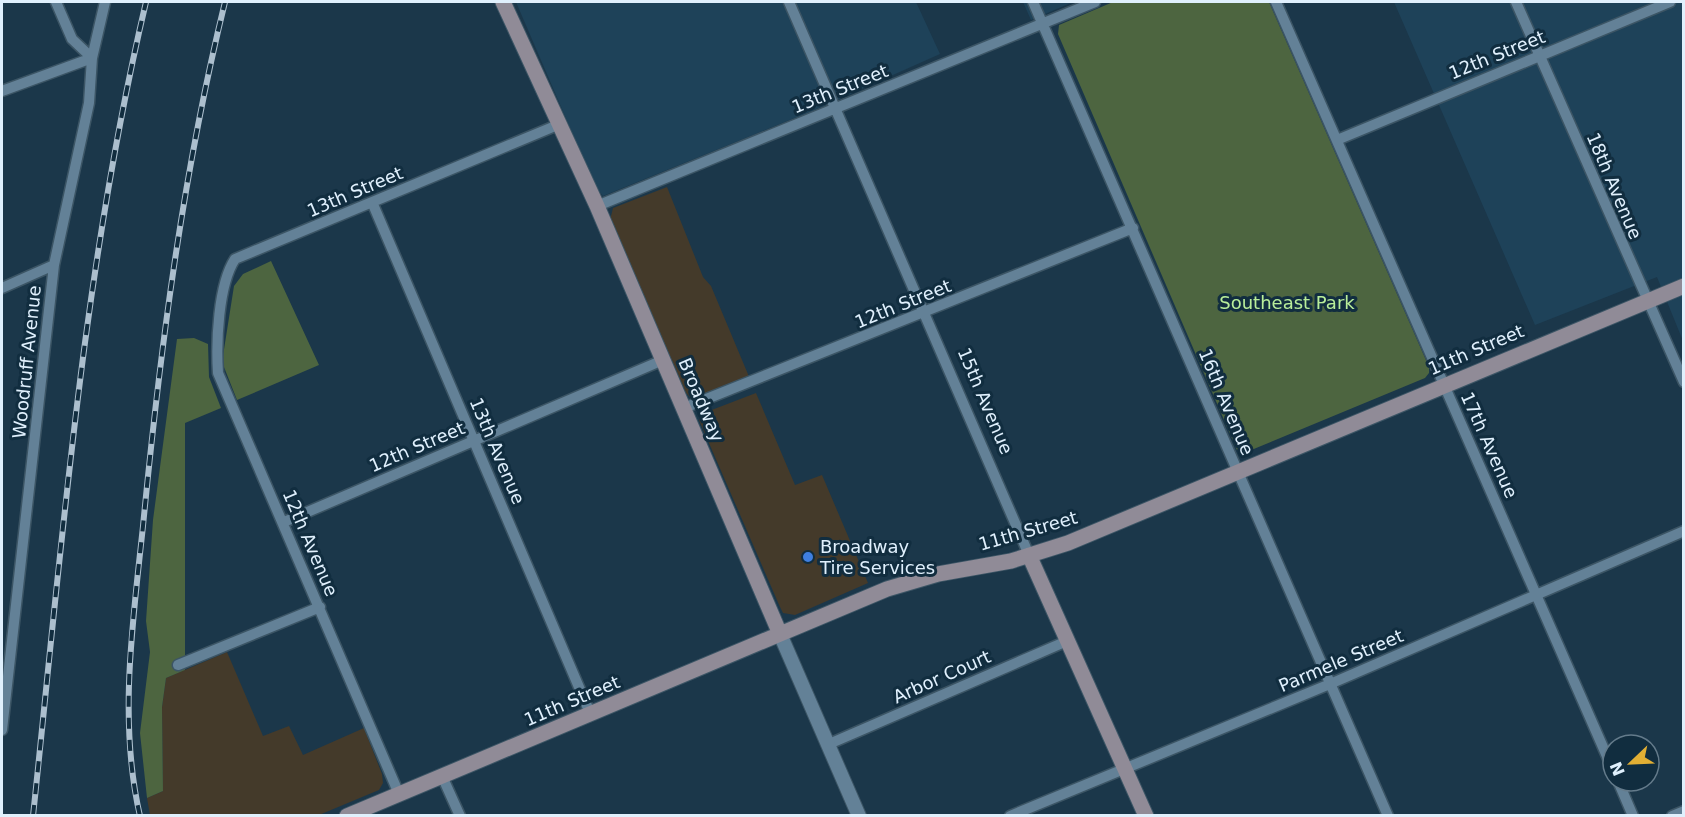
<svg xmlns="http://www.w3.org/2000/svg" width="1685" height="817" font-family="'DejaVu Sans',sans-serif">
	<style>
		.commercial { fill: #443a2a }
		.built { fill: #1e4259 }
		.green { fill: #4d6540 }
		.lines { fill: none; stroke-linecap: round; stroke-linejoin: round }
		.minor-casing { stroke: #3c5565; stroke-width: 13 }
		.tertiary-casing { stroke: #3c5565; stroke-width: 16 }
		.secondary-casing { stroke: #3c5565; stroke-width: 17 }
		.minor { stroke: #638197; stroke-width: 10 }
		.tertiary { stroke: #638197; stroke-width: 14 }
		.secondary { stroke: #908b97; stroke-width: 15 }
		.rail-casing { stroke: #acbfce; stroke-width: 6 }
		.rail { stroke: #112d3f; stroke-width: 4; stroke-dasharray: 11; stroke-linecap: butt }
		.shop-dot { fill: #3f7fe0; stroke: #112d3f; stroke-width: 2 }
		.labels { text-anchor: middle; stroke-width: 6; stroke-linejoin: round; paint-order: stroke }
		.street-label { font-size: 18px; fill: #e0f0fd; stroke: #112d3f }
		.park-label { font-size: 18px; fill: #b9ee9a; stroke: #112d3f }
		.poi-label { font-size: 18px; fill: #e0f0fd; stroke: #112d3f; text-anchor: start }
	</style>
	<rect width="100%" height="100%" fill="#1b374a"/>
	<path class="commercial" d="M 667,187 L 703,277 L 711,286 L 750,379 L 699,398 L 690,397 L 686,393 L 610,220 L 613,208 Z
		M 756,393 L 795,485 L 822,475 L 868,583 L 795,615 L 783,613 L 780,607 L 699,420 L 709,411 Z
		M 227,652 L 263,736 L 289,726 L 303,755 L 364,728 L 382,774 L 383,783 L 379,790 L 319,815 L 150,815 L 147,798 L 163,791 L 162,707 L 166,678 Z"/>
	<path class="built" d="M 516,2 L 916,2 L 940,54 L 812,111 L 603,196 L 596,188 Z
		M 1023,2 L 1073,2 L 1031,20 Z
		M 1394,2 L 1683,2 L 1683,341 L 1657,277 L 1535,325 Z"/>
	<path class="green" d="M 1113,2 L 1269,2 L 1429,367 L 1429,373 L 1425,378 L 1244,453 L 1237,450 L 1058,34 L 1059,25 Z
		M 271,261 L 319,365 L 237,400 L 222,362 L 234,286 L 243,274 Z
		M 194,338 L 208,344 L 209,377 L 221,408 L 185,423 L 185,670 L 166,678 L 162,707 L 163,791 L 147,798 L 140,733 L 150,652 L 146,621 L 153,520 L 177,339 Z"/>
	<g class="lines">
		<defs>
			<path id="minor" d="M 789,2 L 1029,555
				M 1033,2 L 1388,816
				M 1276,2 L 1613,770
				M 1516,2 L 1684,382
				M 2,91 L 92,58 L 72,39 L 56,2
				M 1337,140 L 1670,2
				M 372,202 L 590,713
				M 597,206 L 1095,2
				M 2,288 L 54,265
				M 684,408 L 1133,228
				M 284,522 L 663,360
				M 178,665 L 320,607
				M 2,730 L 54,265 L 89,103 L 92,58 L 105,2
				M 829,744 L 1067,641
				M 442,776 L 460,816
				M 1618,781 L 1633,816
				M 399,794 L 218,373 C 216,343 218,285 235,259 L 560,124
				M 1010,816 L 1330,684 L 1684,531
				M 1672,816 L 1684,811"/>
			<path id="tertiary" d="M 780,634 L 859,816"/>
			<path id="secondary" d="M 503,2 L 597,206 L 780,634
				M 1029,555 L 1146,816
				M 347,816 L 887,589 L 938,574 L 1011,561 L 1068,543 L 1684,286"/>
		</defs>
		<use href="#minor" class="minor-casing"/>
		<use href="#tertiary" class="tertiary-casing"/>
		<use href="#secondary" class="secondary-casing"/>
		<use href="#minor" class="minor"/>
		<use href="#tertiary" class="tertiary"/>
		<use href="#secondary" class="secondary"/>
		<defs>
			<path id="rail" d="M 33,816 C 62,543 83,269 146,2
				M 140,816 C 118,721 133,621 143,526 C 160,350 183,173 225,2"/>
		</defs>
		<use href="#rail" class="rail-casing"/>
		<use href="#rail" class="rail"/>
	</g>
	<circle class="shop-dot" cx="808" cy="557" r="6"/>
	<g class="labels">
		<g class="street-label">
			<text transform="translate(1497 55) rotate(-22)" y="6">12th Street</text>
			<text transform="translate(840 89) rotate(-22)" y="6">13th Street</text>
			<text transform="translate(1614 186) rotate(67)" y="6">18th Avenue</text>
			<text transform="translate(355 192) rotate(-23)" y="6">13th Street</text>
			<text transform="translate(903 304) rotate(-22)" y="6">12th Street</text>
			<text transform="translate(1476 350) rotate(-23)" y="6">11th Street</text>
			<text transform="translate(27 362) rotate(-84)" y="6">Woodruff Avenue</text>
			<text transform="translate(701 400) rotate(67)" y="6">Broadway</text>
			<text transform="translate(985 401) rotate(67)" y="6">15th Avenue</text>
			<text transform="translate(1226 402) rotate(67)" y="6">16th Avenue</text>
			<text transform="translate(1489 445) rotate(66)" y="6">17th Avenue</text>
			<text transform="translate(417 447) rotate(-23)" y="6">12th Street</text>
			<text transform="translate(497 451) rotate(67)" y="6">13th Avenue</text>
			<text transform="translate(1028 531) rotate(-16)" y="6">11th Street</text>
			<text transform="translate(310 543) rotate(67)" y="6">12th Avenue</text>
			<text transform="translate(1341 661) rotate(-23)" y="6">Parmele Street</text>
			<text transform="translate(942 677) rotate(-24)" y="6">Arbor Court</text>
			<text transform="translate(572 701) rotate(-23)" y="6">11th Street</text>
		</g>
		<g class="park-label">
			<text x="1287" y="309">Southeast Park</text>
		</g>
		<g class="poi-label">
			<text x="820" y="553">Broadway<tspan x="820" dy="21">Tire Services</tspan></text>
		</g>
	</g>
	<rect width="1685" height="817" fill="none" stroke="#e0f0fd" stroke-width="6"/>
	<g transform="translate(1631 763) rotate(247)"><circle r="28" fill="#112d3f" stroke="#647b8b" stroke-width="1.5"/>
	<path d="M0-4.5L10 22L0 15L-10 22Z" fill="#e2af34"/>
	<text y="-9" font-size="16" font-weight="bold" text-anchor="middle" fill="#e0f0fd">N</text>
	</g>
</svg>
